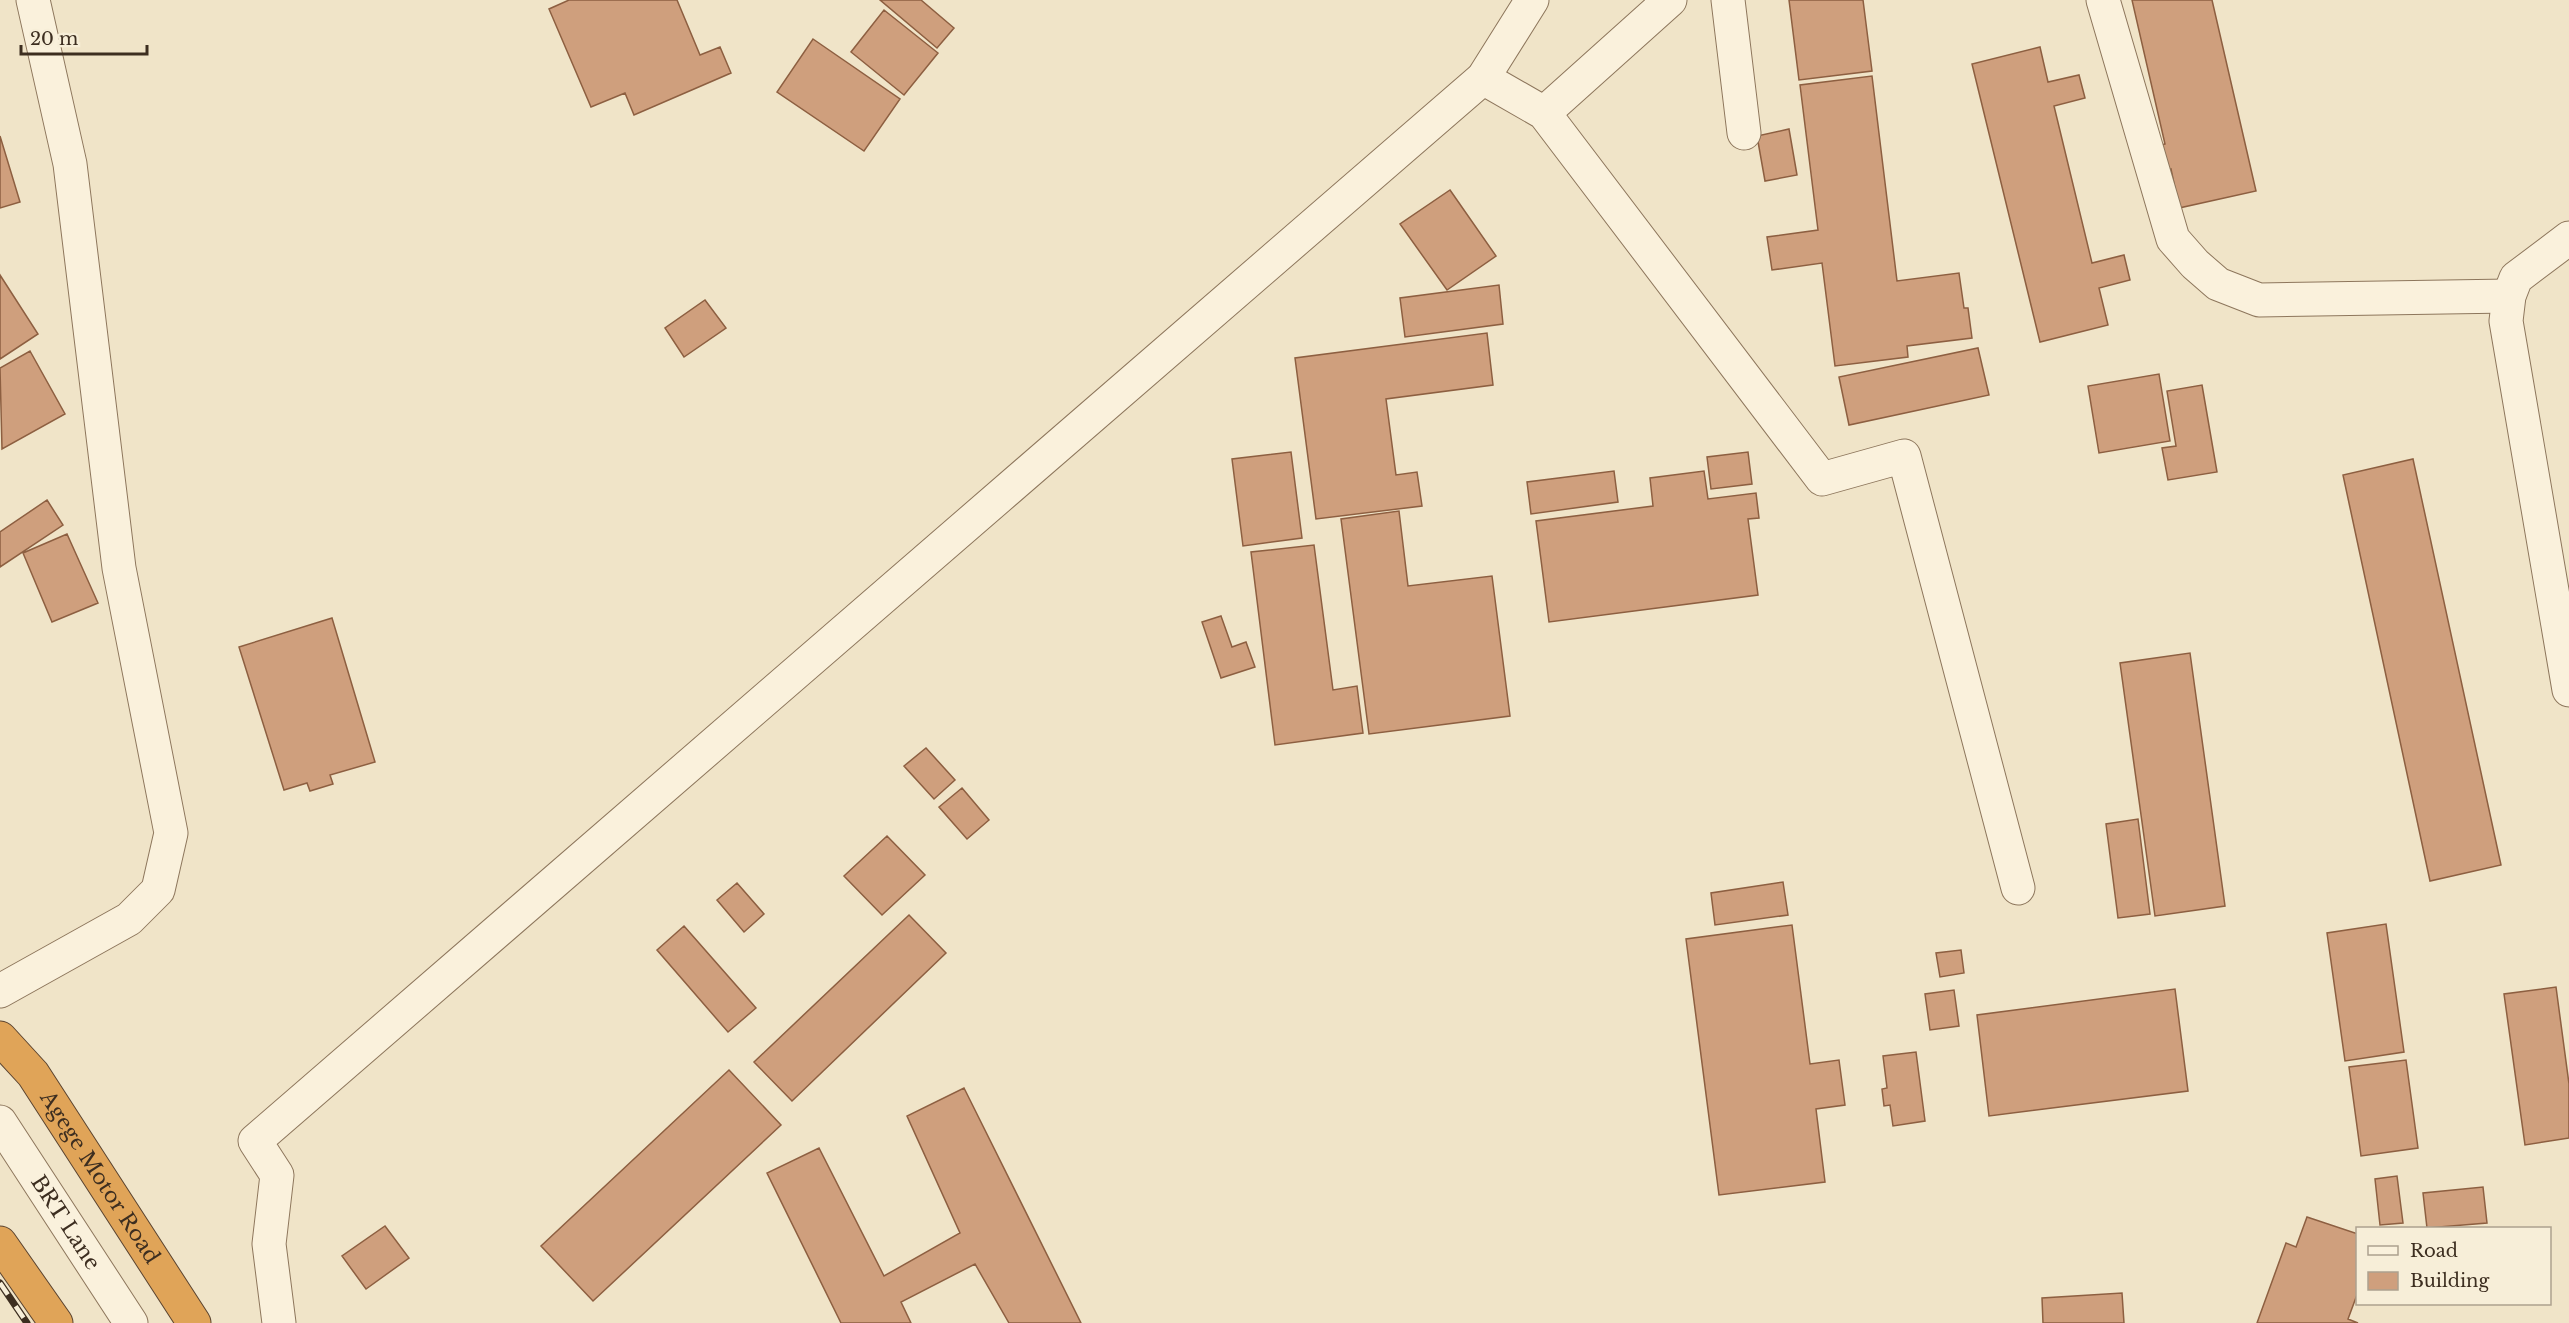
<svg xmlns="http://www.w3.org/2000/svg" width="2569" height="1323" font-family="'Libre Baskerville',serif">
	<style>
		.building { fill: #cf9f7d; stroke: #8d5f41; stroke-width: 1.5 }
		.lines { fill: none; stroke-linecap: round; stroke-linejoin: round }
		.minor-casing { stroke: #8d765c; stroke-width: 35 }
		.highway-casing { stroke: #5b4430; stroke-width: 35 }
		.minor { stroke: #faf1dc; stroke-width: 33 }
		.highway { stroke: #e0a458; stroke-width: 33 }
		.rail-casing { stroke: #3d2e20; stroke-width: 7 }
		.rail { stroke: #f7eed8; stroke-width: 4.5; stroke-dasharray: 14; stroke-linecap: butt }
		.labels { text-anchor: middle; stroke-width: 4.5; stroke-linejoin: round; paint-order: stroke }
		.street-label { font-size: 21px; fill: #3d2e20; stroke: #f7eed8 }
	</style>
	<rect width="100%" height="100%" fill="#f0e4c8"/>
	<path class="building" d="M 569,0 L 677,0 L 700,55 L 720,47 L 731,73 L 634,115 L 625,93 L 591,107 L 549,9 Z
		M 880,0 L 921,0 L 954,28 L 937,48 Z
		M 1789,0 L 1863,0 L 1872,71 L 1799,80 Z
		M 2132,0 L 2212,0 L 2256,191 L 2179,208 L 2171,169 L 2156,173 L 2151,148 L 2165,144 Z
		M 884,10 L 938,53 L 904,95 L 851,52 Z
		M 813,39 L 900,99 L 864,151 L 777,92 Z
		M 2040,47 L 2048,82 L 2079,75 L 2085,98 L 2054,106 L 2092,263 L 2124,255 L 2130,280 L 2099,288 L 2108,325 L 2040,342 L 1972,64 Z
		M 1872,76 L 1897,281 L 1959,273 L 1964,308 L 1968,308 L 1972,338 L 1907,346 L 1908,357 L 1835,366 L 1822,263 L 1772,270 L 1767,237 L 1818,230 L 1800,85 Z
		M 1789,129 L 1797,175 L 1765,181 L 1757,136 Z
		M 0,136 L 20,202 L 0,208 Z
		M 1450,190 L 1496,256 L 1447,290 L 1400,224 Z
		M 0,275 L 38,334 L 0,359 Z
		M 1499,285 L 1503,324 L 1405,337 L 1400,298 Z
		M 705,300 L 726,328 L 684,357 L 665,328 Z
		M 1487,333 L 1493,385 L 1386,399 L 1396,475 L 1417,472 L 1422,506 L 1316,519 L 1295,358 Z
		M 1978,348 L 1989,395 L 1849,425 L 1839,377 Z
		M 30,351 L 65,414 L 2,449 L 0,368 Z
		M 2159,374 L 2170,441 L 2099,453 L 2088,386 Z
		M 2202,385 L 2217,472 L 2168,480 L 2162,448 L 2176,446 L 2167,391 Z
		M 1291,452 L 1302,538 L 1243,546 L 1232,459 Z
		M 1748,452 L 1752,484 L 1711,489 L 1707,457 Z
		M 2413,459 L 2501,865 L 2430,881 L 2343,475 Z
		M 1614,471 L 1618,502 L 1531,514 L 1527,482 Z
		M 1704,471 L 1708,499 L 1756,493 L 1759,518 L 1748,519 L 1758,595 L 1549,622 L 1536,521 L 1653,506 L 1650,478 Z
		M 47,500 L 63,525 L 0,567 L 0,532 Z
		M 1399,511 L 1408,586 L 1492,576 L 1510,716 L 1369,734 L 1341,519 Z
		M 67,534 L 98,603 L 52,622 L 23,553 Z
		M 1314,545 L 1333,690 L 1357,686 L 1363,733 L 1275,745 L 1251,552 Z
		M 1221,616 L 1232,647 L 1246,642 L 1255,667 L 1221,678 L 1202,622 Z
		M 332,618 L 375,762 L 330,775 L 333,784 L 310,791 L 307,783 L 284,790 L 239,647 Z
		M 2190,653 L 2225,906 L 2155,916 L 2120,663 Z
		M 926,748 L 955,780 L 934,799 L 904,766 Z
		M 962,788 L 989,820 L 967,839 L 939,807 Z
		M 2138,819 L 2150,914 L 2118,918 L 2106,824 Z
		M 887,836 L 925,875 L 882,915 L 844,876 Z
		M 1783,882 L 1788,915 L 1715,925 L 1711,893 Z
		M 737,883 L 764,914 L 744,932 L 717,900 Z
		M 909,915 L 946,953 L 792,1101 L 754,1062 Z
		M 2386,924 L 2404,1052 L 2345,1061 L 2327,933 Z
		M 1792,925 L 1810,1064 L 1839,1060 L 1845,1105 L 1816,1109 L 1825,1182 L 1719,1195 L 1686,939 Z
		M 684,926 L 756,1008 L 728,1032 L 657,950 Z
		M 1961,950 L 1964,973 L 1940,977 L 1936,953 Z
		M 2556,987 L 2569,1084 L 2569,1138 L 2525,1145 L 2504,994 Z
		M 2175,989 L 2188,1091 L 1989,1116 L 1977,1015 Z
		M 1954,990 L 1959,1026 L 1930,1030 L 1925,994 Z
		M 1916,1052 L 1925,1121 L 1893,1126 L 1890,1105 L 1884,1106 L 1882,1089 L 1887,1088 L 1883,1056 Z
		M 2406,1060 L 2418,1148 L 2361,1156 L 2349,1067 Z
		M 729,1070 L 781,1125 L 593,1301 L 541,1246 Z
		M 964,1088 L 1081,1323 L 1009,1323 L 975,1264 L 901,1302 L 911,1323 L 841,1323 L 767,1173 L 819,1148 L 884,1276 L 960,1233 L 907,1116 Z
		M 2397,1176 L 2403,1223 L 2380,1225 L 2375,1179 Z
		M 2483,1187 L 2487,1223 L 2427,1228 L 2423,1193 Z
		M 2307,1217 L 2358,1234 L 2358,1292 L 2348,1319 L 2358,1323 L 2257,1323 L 2286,1243 L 2296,1247 Z
		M 385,1226 L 409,1258 L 366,1289 L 342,1256 Z
		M 2122,1293 L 2124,1323 L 2043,1323 L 2042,1298 Z"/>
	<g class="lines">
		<defs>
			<g id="minor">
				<path d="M 1728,0 L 1744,133"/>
				<path d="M 2103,0 L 2173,239 L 2195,264 L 2218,284 L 2259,300 L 2509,296"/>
				<path d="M 1483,78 L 1544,113 L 1822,479 L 1904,456 L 2018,888"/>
				<path d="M 1544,113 L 1670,0"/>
				<path d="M 2569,238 L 2516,278 L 2509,296 L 2506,321 L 2569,690"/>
				<path d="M 0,991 L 129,919 L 158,890 L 171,833 L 119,568 L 70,164 L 33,0"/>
				<path id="s1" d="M 0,1122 L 131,1323"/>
				<path d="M 279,1323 L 269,1244 L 277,1175 L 255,1141 L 1483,78 L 1532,0"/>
			</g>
			<g id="highway">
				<path id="s2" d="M 0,1038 L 33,1074 L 194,1323"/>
				<path d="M 0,1243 L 56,1323"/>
			</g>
		</defs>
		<use href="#minor" class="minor-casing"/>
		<use href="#highway" class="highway-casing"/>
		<use href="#minor" class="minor"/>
		<use href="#highway" class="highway"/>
		<defs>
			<path id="rail" d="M 0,1283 L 27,1323"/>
		</defs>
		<use href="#rail" class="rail-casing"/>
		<use href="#rail" class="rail"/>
	</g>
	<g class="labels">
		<g class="street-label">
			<text dy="7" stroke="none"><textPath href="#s2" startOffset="172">Agege Motor Road</textPath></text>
			<text dy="7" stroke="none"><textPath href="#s1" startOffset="120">BRT Lane</textPath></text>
		</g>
	</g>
	<rect x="2356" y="1227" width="195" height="78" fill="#f7eed8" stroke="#ada18e" stroke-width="1.5"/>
	<rect x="2368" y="1246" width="30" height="9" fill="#faf1dc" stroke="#ada18e" stroke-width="1.5"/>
	<text x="2410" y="1257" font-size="18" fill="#3d2e20">Road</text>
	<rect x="2368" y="1272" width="30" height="18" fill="#cf9f7d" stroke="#ada18e" stroke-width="1.5"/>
	<text x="2410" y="1287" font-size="18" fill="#3d2e20">Building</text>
	<path d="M21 45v9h126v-9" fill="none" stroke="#3d2e20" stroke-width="3"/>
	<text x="30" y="45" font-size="18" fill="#3d2e20" stroke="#f7eed8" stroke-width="4.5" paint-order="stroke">20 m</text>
</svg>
